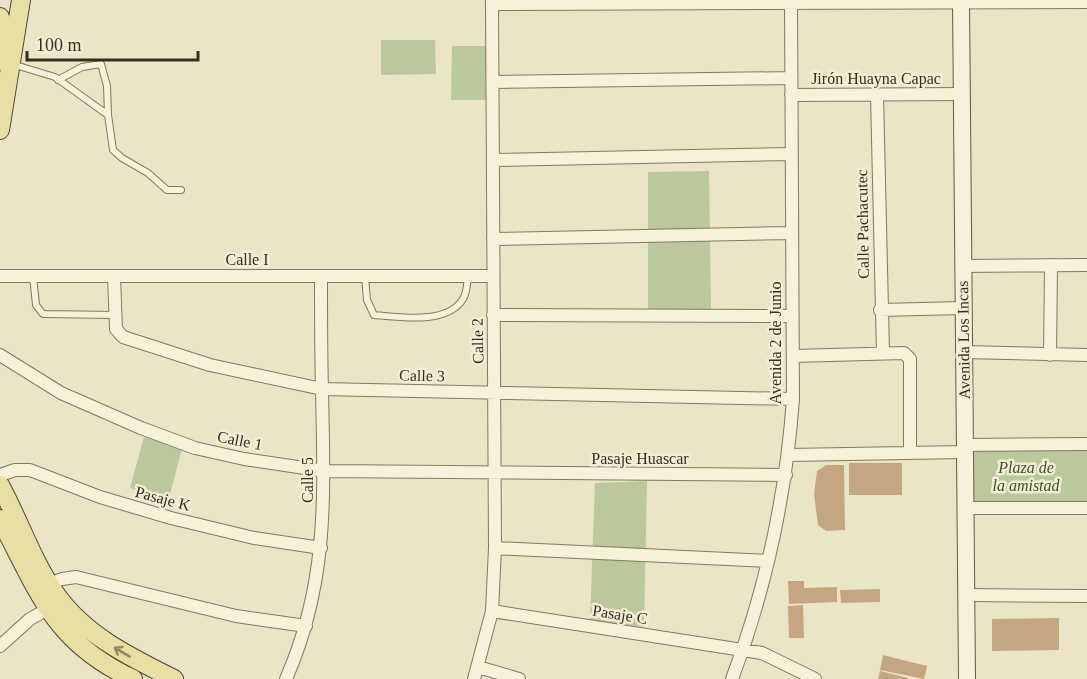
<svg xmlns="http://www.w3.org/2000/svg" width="1087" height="679" font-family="Georgia,serif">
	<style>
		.green { fill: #bbc79c }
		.building { fill: #c4a781 }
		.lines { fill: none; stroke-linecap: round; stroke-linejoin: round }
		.lane-casing { stroke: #84785e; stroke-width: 8 }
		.street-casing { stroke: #84785e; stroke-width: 14 }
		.secondary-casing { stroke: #665941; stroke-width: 18 }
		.primary-casing { stroke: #524632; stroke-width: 20 }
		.lane { stroke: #f5f1da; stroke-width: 6 }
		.street { stroke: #f5f1da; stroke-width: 12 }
		.secondary { stroke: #f5f1da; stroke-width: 16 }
		.primary { stroke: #e9dea3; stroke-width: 18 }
		.oneway { stroke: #908662 }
		.labels { text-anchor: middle; stroke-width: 5; stroke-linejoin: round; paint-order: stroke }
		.street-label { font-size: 16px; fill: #362e21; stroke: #f2eed6 }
		.park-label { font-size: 16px; font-style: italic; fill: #405029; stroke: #f2eed6 }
	</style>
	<rect width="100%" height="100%" fill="#eae5c7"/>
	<path class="green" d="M 381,40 L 435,40 L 436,74 L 381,75 Z
		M 452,46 L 486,46 L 486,100 L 451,100 Z
		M 709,171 L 711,309 L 648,311 L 648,172 Z
		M 144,437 L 182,448 L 169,499 L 130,488 Z
		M 1087,444 L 1087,507 L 964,508 L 964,445 Z
		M 647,481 L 644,627 L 590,621 L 595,483 Z"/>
	<path class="building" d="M 849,463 L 902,463 L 902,495 L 849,495 Z
		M 826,465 L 844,465 L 845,530 L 826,531 L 818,525 L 814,494 L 817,471 Z
		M 788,581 L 804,581 L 804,588 L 837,587 L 837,602 L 789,604 Z
		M 880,589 L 880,602 L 841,603 L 840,590 Z
		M 803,605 L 804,638 L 789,638 L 788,606 Z
		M 1059,618 L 1059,650 L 992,651 L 992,619 Z
		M 883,655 L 927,666 L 924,679 L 880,670 Z
		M 880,671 L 908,678 L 908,679 L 878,679 Z"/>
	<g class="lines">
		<defs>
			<path id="lane" d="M 12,64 L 55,77 L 108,115 L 113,150 L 122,158 L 148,173 L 167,190 L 181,190
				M 58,80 L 82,67 L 101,64 L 107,86 L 108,115
				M 33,276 L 36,305 L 43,314 L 115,315
				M 365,276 L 367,300 L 374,315 C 400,317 447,325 463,299 C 467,293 467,284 468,276"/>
			<path id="street" d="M 492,4 L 1087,2
				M 494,82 L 791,78
				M 791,95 L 962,94
				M 877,95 L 883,353
				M 493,160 L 790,154
				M 493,239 L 792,233
				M 962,266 L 1087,265
				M 0,276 L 493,276
				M 114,276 L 116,329 L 123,337 L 210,365 L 322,389 L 793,399
				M 880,310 L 963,308
				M 493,315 L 792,316
				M 963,352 L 1087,355
				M 0,355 L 61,393 L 141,428 L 195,448 L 244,459 L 325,471 L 786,475
				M 1050,355 L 1051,265
				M 793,356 L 904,353 L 910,359 L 910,452
				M 964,445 L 1087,444
				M 789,455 L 964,452
				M 0,475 L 15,470 L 30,470 L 100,497 L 171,518 L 254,538 L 321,548
				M 964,508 L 1087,508
				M 495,548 L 767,561
				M 44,586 L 62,579 L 76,577 L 236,616 L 306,626
				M 967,595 L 1087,596
				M 492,611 L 762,653 L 815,679
				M 0,646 L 30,619 L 48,609
				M 478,667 L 519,679
				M 286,679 C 329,581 324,494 322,391 C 321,352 321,314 321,276
				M 474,679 L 492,611 L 495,548 L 492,0
				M 732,679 C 766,589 786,494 793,399 L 791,0"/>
			<path id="secondary" d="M 961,0 L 967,679"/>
			<path id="primary" d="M 0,17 L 2,30 L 0,61
				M 0,130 L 21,0
				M 0,485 C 19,520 32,560 55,593 C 84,635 130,657 174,679
				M 0,519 C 39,592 53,642 133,679"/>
		</defs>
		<use href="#lane" class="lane-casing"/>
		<use href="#street" class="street-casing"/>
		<use href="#secondary" class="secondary-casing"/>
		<use href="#primary" class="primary-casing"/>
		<use href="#lane" class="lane"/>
		<use href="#street" class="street"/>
		<use href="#secondary" class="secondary"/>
		<use href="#primary" class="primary"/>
	</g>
	<defs><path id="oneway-shaft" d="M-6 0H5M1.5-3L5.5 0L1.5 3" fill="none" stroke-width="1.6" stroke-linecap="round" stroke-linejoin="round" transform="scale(1.5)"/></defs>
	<use class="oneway" href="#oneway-shaft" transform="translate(122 652) rotate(-149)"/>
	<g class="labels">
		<g class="street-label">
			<text x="876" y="84">Jirón Huayna Capac</text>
			<text transform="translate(862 224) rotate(-91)" y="6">Calle Pachacutec</text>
			<text x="247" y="265">Calle I</text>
			<text transform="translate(963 340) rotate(-91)" y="6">Avenida Los Incas</text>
			<text transform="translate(477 341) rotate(-91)" y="6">Calle 2</text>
			<text transform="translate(775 343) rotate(-90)" y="6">Avenida 2 de Junio</text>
			<text transform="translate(422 375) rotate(1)" y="6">Calle 3</text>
			<text transform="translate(240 440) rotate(11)" y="6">Calle 1</text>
			<text x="640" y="464">Pasaje Huascar</text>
			<text transform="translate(307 480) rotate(-90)" y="6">Calle 5</text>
			<text transform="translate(163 498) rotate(15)" y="6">Pasaje K</text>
			<text transform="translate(620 614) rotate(9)" y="6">Pasaje C</text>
		</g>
		<g class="park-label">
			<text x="1026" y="473">Plaza de<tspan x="1026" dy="18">la amistad</tspan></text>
		</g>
	</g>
	<path d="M27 51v9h171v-9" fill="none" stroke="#362e21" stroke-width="3"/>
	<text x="36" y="51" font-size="18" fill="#362e21" stroke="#f2eed6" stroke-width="4.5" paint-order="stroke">100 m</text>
</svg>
